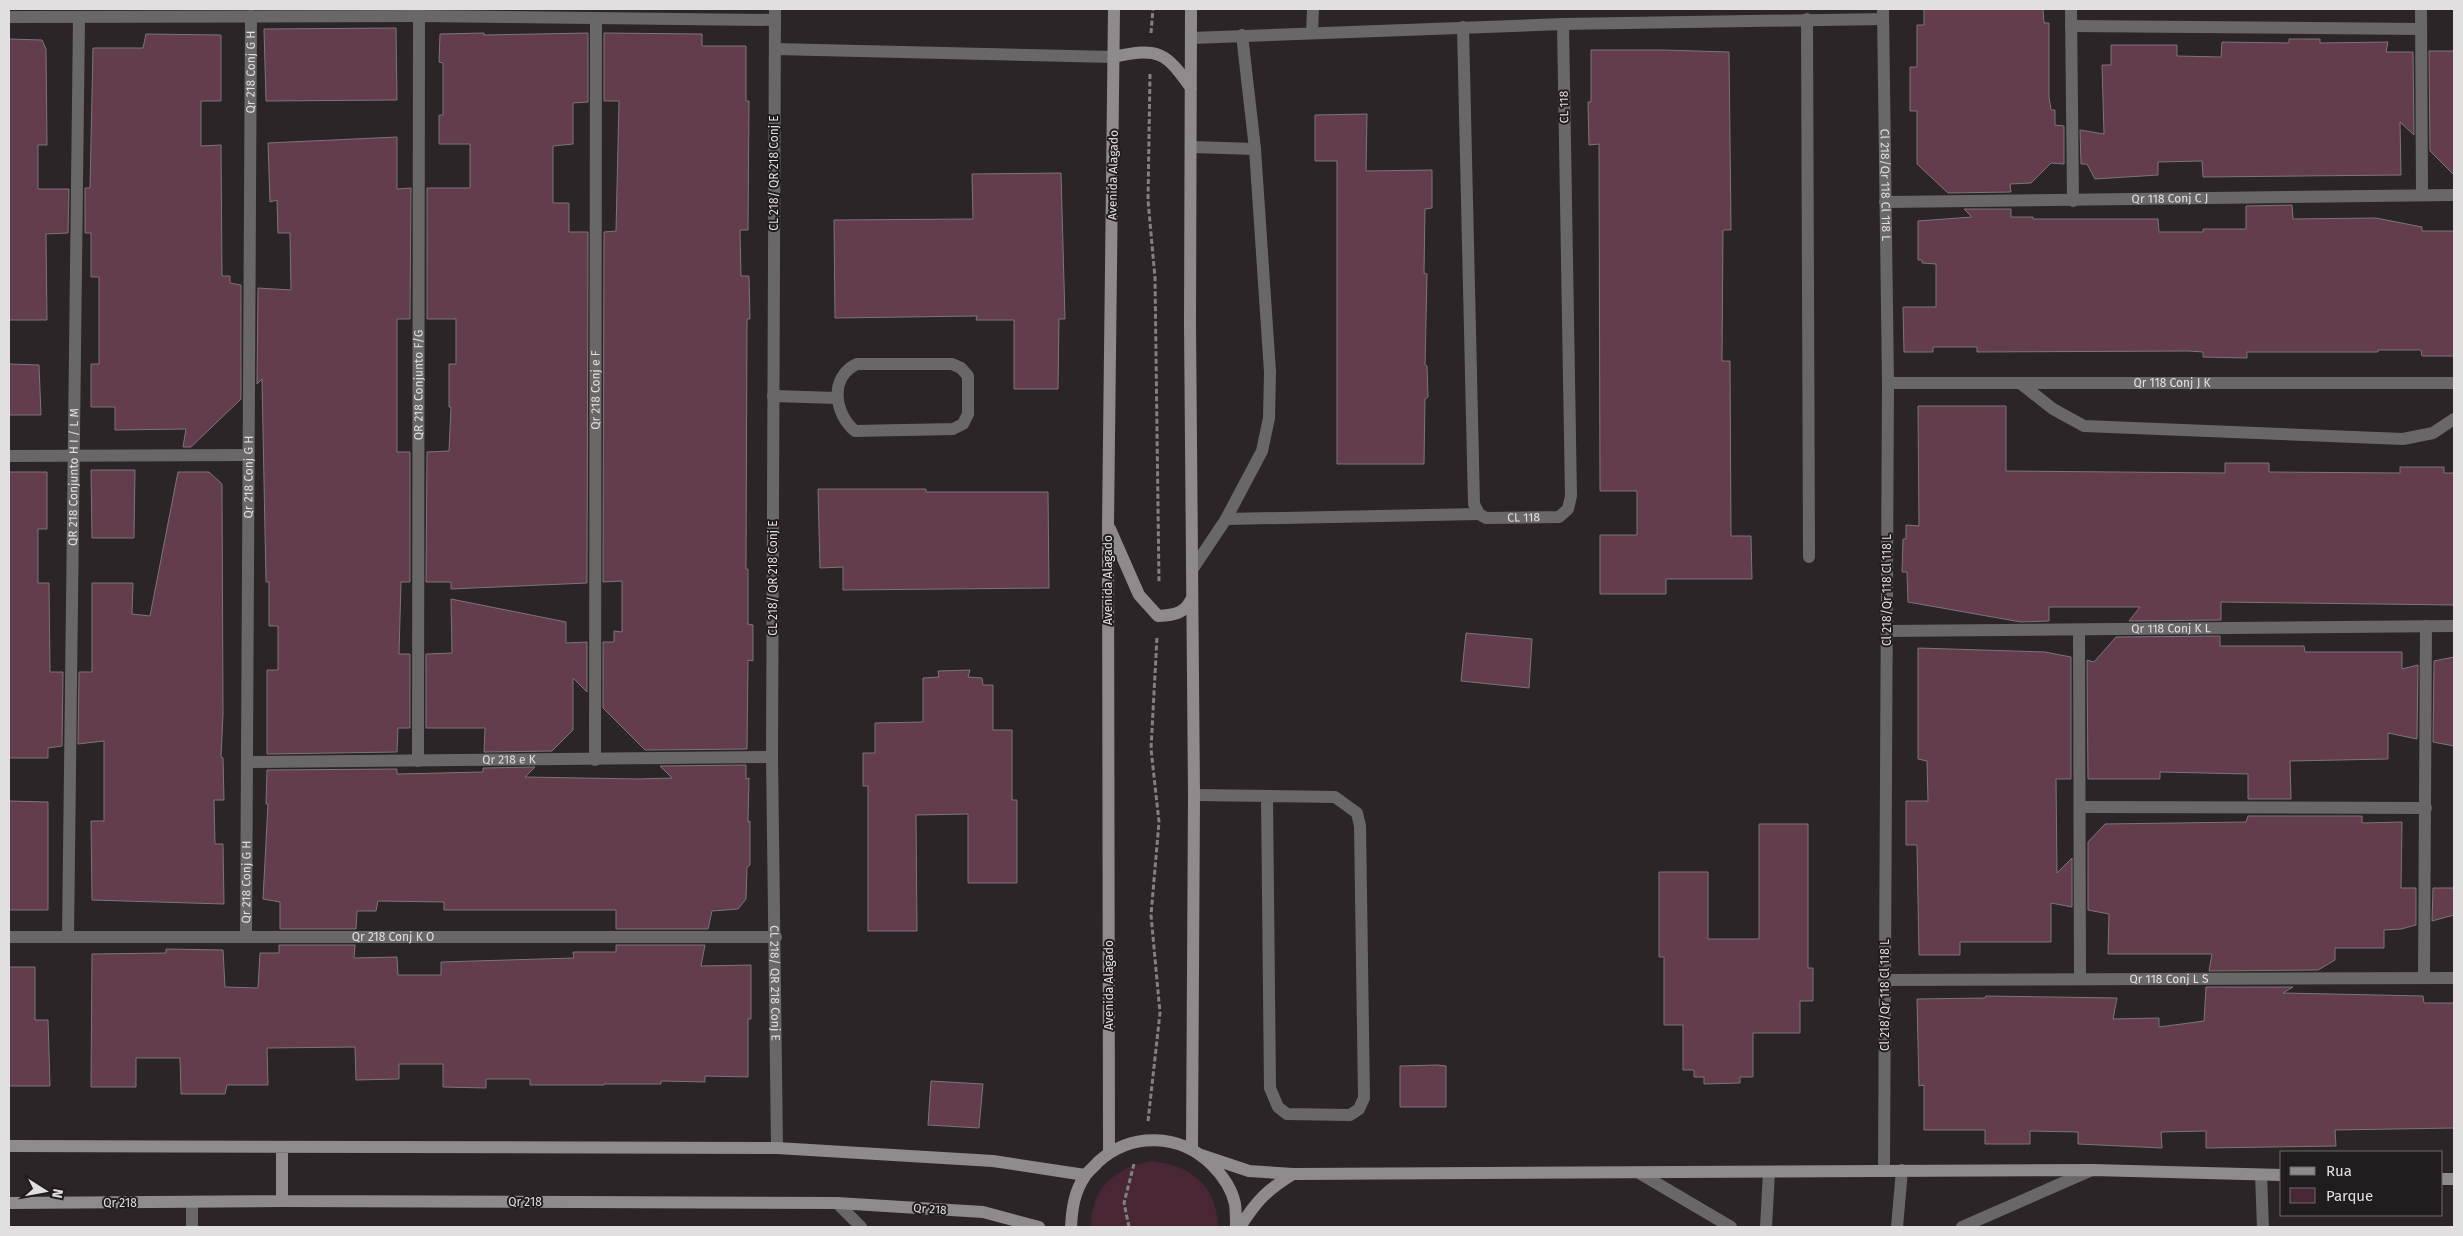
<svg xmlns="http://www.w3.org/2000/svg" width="2463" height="1236" font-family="'Fira Sans',sans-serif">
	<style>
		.green { fill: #482636 }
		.building { fill: #633d4e; stroke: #7c7578 }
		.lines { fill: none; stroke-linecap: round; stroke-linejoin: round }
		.path { stroke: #847f81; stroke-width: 3; stroke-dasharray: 5 2.5; stroke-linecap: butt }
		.lane { stroke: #6a6768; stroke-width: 12 }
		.street { stroke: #6a6768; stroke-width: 12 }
		.secondary { stroke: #8f8b8d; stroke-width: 12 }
		.labels { text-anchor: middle; stroke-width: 4; stroke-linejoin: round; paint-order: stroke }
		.street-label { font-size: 12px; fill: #e2dfe0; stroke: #211c1e }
	</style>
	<rect width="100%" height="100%" fill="#2b2527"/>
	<path class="green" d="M 1151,1161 C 1190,1165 1217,1185 1218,1227 L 1091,1227 C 1091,1188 1114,1168 1151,1161 Z"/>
	<path class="building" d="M 1924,9 L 2043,9 L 2044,23 L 2049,23 L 2049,97 L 2051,110 L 2055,110 L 2055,125 L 2064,126 L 2064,164 L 2051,163 L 2031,183 L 2010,184 L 2011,192 L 1948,193 L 1917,164 L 1917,111 L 1910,111 L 1910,67 L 1917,67 L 1917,25 L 1924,25 Z
		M 396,28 L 397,100 L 266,101 L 264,29 Z
		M 484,33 L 484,35 L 588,33 L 588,102 L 573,103 L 573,144 L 553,146 L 553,203 L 569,203 L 569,232 L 588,232 L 587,583 L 451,589 L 451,582 L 426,582 L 427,452 L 449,451 L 451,407 L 449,407 L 449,364 L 456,364 L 456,319 L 427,319 L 427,188 L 470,188 L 470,144 L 439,144 L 439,115 L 443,115 L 443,63 L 439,62 L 440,34 Z
		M 604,33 L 702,34 L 702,46 L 746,46 L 746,101 L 749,101 L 748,230 L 740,230 L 741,276 L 749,276 L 750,319 L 747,319 L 746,569 L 748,569 L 748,624 L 753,625 L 753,661 L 748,660 L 747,749 L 645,750 L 603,708 L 603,642 L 614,642 L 614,631 L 622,632 L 622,581 L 603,582 L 604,232 L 616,231 L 619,101 L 604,101 Z
		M 146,34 L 221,35 L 221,101 L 201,101 L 201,146 L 221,145 L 222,276 L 230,276 L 230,283 L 241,285 L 241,399 L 191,447 L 183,447 L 186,429 L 115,430 L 115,407 L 91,407 L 91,364 L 99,364 L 99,277 L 91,277 L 91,233 L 85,233 L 85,188 L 90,188 L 93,48 L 143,48 Z
		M 9,39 L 42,40 L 46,49 L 47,145 L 38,145 L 38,189 L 69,189 L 68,233 L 46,234 L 47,320 L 9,320 Z
		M 2289,39 L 2320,39 L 2320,43 L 2388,42 L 2386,52 L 2413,52 L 2414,135 L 2400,122 L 2401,175 L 2203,177 L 2202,161 L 2158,162 L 2158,175 L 2095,179 L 2087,164 L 2081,164 L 2080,130 L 2104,134 L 2102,65 L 2111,65 L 2111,45 L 2177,45 L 2177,56 L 2221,57 L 2222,42 L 2289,43 Z
		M 1591,50 L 1664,50 L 1729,52 L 1731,230 L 1723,230 L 1722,361 L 1730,361 L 1731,536 L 1751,536 L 1752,579 L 1666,579 L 1666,594 L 1600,594 L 1600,535 L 1637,535 L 1637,491 L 1600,491 L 1599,144 L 1589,145 L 1588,102 L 1591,102 Z
		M 2429,51 L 2454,51 L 2454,175 L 2430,151 Z
		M 1367,114 L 1366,171 L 1432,170 L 1432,208 L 1425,209 L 1424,273 L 1427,274 L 1425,365 L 1427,366 L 1428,397 L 1425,399 L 1424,464 L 1337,464 L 1337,161 L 1315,161 L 1315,115 Z
		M 397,137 L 397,189 L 411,188 L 410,319 L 397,319 L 397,452 L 410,452 L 410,582 L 401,582 L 399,654 L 410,654 L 410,728 L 398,728 L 397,752 L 267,754 L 267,670 L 278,670 L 278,626 L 269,626 L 269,582 L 266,582 L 262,379 L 257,384 L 258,288 L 291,290 L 290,233 L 278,233 L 277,200 L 270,202 L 268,143 Z
		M 1061,173 L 1065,319 L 1059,319 L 1058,389 L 1014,389 L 1014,320 L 976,320 L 977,316 L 835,318 L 834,220 L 973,219 L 972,174 Z
		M 2292,205 L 2293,219 L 2376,218 L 2422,227 L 2422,231 L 2454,231 L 2454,356 L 2422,356 L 2421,350 L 2378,350 L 2378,352 L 2247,352 L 2247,358 L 2203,357 L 2203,352 L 2189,351 L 1977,352 L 1977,347 L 1933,347 L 1933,352 L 1904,352 L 1903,307 L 1936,307 L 1936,264 L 1922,263 L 1922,260 L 1918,260 L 1918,221 L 1972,217 L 1964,209 L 2011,209 L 2011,217 L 2033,217 L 2033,219 L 2158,219 L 2159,232 L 2203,232 L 2203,229 L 2246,229 L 2246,206 Z
		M 9,364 L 39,365 L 41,415 L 9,415 Z
		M 1918,406 L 2006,406 L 2006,471 L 2225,473 L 2225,463 L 2269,463 L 2269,472 L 2400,473 L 2400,467 L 2444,467 L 2444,473 L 2454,473 L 2454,605 L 2221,602 L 2221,620 L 2129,621 L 2140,607 L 2049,607 L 2049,621 L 2021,622 L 1908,602 L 1907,572 L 1902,572 L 1903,539 L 1906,539 L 1906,525 L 1919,526 Z
		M 91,470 L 135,470 L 134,538 L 92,538 Z
		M 9,472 L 47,472 L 47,529 L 38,529 L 38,583 L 49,583 L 50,672 L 63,672 L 62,746 L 48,748 L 48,758 L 9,758 Z
		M 178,472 L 209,472 L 222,484 L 223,714 L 221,757 L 223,758 L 224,800 L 214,800 L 215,844 L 223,844 L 224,904 L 92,900 L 91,821 L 104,821 L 104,741 L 78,744 L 79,672 L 92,672 L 92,583 L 133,583 L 132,614 L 150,616 Z
		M 818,489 L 926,489 L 926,492 L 1048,492 L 1049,588 L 843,590 L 843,567 L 820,568 Z
		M 451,599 L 566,622 L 566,643 L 587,642 L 587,692 L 573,678 L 573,730 L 552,751 L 484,752 L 485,728 L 426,728 L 426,654 L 452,653 Z
		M 1466,633 L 1532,639 L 1529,688 L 1461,681 Z
		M 2220,636 L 2220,646 L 2304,646 L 2305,652 L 2402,652 L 2402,669 L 2418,665 L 2417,739 L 2388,733 L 2388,759 L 2290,761 L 2291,799 L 2248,799 L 2248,774 L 2160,772 L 2160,779 L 2088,779 L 2087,660 L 2094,662 L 2116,637 Z
		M 1918,648 L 2045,652 L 2071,657 L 2071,779 L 2056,779 L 2057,873 L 2072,858 L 2072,907 L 2051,903 L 2051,942 L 1960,942 L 1960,955 L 1919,955 L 1917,845 L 1906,845 L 1906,801 L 1928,801 L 1927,761 L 1918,759 Z
		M 2454,657 L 2454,746 L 2433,742 L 2434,661 Z
		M 970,670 L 968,677 L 982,678 L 983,685 L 993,685 L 993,730 L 1012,730 L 1012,800 L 1017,800 L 1017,883 L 968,883 L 968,814 L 916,815 L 917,931 L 868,931 L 868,786 L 863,786 L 863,753 L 875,753 L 875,723 L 923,722 L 923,678 L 939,677 L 938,671 Z
		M 746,765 L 746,779 L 749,778 L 748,822 L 750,821 L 750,865 L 747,867 L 746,899 L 738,909 L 712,911 L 708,929 L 616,929 L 616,910 L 444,910 L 444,902 L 378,901 L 376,911 L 357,911 L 356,929 L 280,929 L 280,902 L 263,899 L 268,804 L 266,804 L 267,770 L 397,769 L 397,774 L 483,772 L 483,768 L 535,767 L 525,777 L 638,779 L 672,778 L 660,766 Z
		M 9,801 L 48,802 L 48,910 L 9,910 Z
		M 2248,816 L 2362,816 L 2362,823 L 2402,822 L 2401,888 L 2416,888 L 2416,925 L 2401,929 L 2384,930 L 2384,948 L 2335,948 L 2335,960 L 2318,970 L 2209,971 L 2212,954 L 2108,954 L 2109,914 L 2088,910 L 2088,842 L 2105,824 L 2246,822 Z
		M 1759,824 L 1808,824 L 1808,968 L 1813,968 L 1813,1001 L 1800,1001 L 1800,1033 L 1753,1033 L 1753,1077 L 1740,1077 L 1740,1083 L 1704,1084 L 1704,1077 L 1694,1077 L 1694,1070 L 1683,1070 L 1683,1025 L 1664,1025 L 1664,957 L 1659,957 L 1659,872 L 1708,872 L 1708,939 L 1759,939 Z
		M 2433,888 L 2454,888 L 2454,915 L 2432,921 Z
		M 279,945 L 355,945 L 354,958 L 397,957 L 398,975 L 441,975 L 441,962 L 574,958 L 573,952 L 616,952 L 616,945 L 705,945 L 701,966 L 751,965 L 751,1019 L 748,1019 L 748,1077 L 705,1076 L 705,1082 L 661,1081 L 661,1084 L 604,1084 L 604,1085 L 530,1085 L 530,1079 L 486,1079 L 486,1088 L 443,1087 L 443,1064 L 399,1064 L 399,1079 L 356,1080 L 355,1047 L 267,1048 L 268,1085 L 227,1085 L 225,1094 L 181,1094 L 180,1058 L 136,1058 L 136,1087 L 91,1087 L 92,954 L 166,953 L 166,949 L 223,950 L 225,987 L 258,988 L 260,953 L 279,953 Z
		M 9,967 L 35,967 L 35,1020 L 48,1020 L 50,1086 L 9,1086 Z
		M 2206,987 L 2293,987 L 2283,993 L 2423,996 L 2424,1003 L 2454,1003 L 2454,1128 L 2335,1130 L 2336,1146 L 2206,1148 L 2206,1131 L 2161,1132 L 2162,1148 L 2078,1144 L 2078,1132 L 2030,1131 L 2030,1144 L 1985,1144 L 1985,1130 L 1924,1130 L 1924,1085 L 1919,1086 L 1917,999 L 1985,998 L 1986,996 L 2117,998 L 2113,1019 L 2159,1018 L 2159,1027 L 2204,1021 Z
		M 1437,1065 L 1446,1066 L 1446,1107 L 1400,1107 L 1400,1066 Z
		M 931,1081 L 983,1084 L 979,1128 L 928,1125 Z"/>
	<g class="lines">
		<path class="path" d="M 1151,33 L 1153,9
			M 1150,74 L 1148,200 L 1155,278 L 1159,583
			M 1148,1121 L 1160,1013 L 1151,915 L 1159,822 L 1151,749 L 1157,637
			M 1129,1227 L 1124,1203 L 1134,1164"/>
		<g class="lane">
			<path d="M 1807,19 L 1809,557"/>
			<path id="s1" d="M 1463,27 L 1474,504 L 1479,514 L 1486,518 L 1559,517 L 1568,509 L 1571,496 L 1563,24"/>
			<path d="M 1312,33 L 1313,9"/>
			<path d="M 775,49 L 1114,57"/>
			<path d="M 1192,147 L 1255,149"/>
			<path d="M 857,364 L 952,364 L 961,368 L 968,376 L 968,414 L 963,424 L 953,429 L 855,431 C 834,413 829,377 857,364 Z"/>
			<path d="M 2020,383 L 2053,409 L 2084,426 L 2403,439 L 2433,433 L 2454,419"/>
			<path d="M 773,396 L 837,398"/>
			<path d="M 1226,519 L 1479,514"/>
			<path d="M 1192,570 L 1226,519 L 1262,451 L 1269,418 L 1270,372 L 1255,149 L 1242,35"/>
			<path d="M 1194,795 L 1335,797 L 1357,813 L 1360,826 L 1364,1098 L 1359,1109 L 1350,1115 L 1287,1114 L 1278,1107 L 1270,1088 L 1267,796"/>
			<path d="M 1641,1174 L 1731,1227"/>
			<path d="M 837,1203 L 861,1227"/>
			<path d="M 1766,1227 L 1769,1172"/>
			<path d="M 1897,1227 L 1902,1170"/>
			<path d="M 1962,1227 L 2092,1170"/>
		</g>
		<g class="street">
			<path id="s2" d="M 775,9 L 772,757 L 777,1148"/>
			<path id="s3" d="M 1883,9 L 1888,383 L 1884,1170"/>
			<path d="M 2071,9 L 2073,201"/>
			<path d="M 2421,9 L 2422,194"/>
			<path d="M 9,17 L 419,16 L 775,20"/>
			<path d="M 2071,26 L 2421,29"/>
			<path d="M 1192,38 L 1563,24 L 1883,19"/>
			<path id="s4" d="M 1885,202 L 2454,195"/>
			<path id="s5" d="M 1888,383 L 2454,383"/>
			<path d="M 9,456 L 248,455"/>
			<path d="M 2079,630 L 2080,979"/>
			<path id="s6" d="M 1887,631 L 2454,626"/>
			<path id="s7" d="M 595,760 L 596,19"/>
			<path id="s8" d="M 418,761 L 419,9"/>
			<path id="s9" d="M 247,762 L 772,757"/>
			<path d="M 2081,807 L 2426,808"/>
			<path id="s10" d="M 9,937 L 776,937"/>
			<path id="s11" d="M 68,937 L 79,17"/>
			<path id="s12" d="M 246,937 L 251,16"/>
			<path d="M 2424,978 L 2426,626"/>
			<path id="s13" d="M 1884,980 L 2454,978"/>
			<path d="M 2261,1175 L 2263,1227"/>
			<path d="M 192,1202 L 192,1227"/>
		</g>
		<path class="secondary" d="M 1191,9 L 1190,325 L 1194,795 L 1192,1149
			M 1114,57 C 1158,47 1166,52 1191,88
			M 1110,529 L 1139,595 L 1158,616 C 1174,615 1185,614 1192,598
			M 9,1146 L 777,1148 L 993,1161 L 1085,1175
			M 1109,1152 L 1108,525 L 1114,9
			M 1201,1155 L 1249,1171 L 1293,1174 L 2093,1170 L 2282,1175
			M 2442,1179 L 2454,1179
			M 282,1201 L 282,1147
			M 9,1203 L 282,1201 L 837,1203 L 983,1212 L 1039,1227
			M 1071,1227 C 1072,1209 1074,1192 1085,1176 C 1088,1171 1094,1167 1098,1162 C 1131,1132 1180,1133 1212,1165 C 1222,1175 1232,1189 1235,1204 C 1236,1211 1236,1220 1236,1227
			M 1240,1227 C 1257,1200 1266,1191 1293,1174"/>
	</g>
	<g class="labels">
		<g class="street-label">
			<text dy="4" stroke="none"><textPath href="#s12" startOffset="865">Qr 218 Conj G H</textPath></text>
			<text transform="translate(1564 107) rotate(-91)" y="4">CL 118</text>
			<text transform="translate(774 173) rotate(-90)" y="4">CL 218/ QR 218 Conj E</text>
			<text transform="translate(1113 175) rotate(-89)" y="4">Avenida Alagado</text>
			<text dy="4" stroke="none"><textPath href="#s3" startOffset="176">Cl 218/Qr 118 Cl 118 L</textPath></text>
			<text dy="4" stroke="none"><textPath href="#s4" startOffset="285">Qr 118 Conj C J</textPath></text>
			<text dy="4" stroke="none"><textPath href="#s5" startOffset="284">Qr 118 Conj J K</textPath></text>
			<text dy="4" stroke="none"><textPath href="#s8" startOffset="376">QR 218 Conjunto F/G</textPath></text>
			<text dy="4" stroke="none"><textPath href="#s7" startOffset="370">Qr 218 Conj e F</textPath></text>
			<text dy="4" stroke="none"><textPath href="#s11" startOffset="460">QR 218 Conjunto H I / L M</textPath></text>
			<text dy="4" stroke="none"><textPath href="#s12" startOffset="460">Qr 218 Conj G H</textPath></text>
			<text dy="4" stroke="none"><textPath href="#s1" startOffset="534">CL 118</textPath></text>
			<text transform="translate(773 578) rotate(-90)" y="4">CL 218/ QR 218 Conj E</text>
			<text transform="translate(1108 580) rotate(-90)" y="4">Avenida Alagado</text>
			<text transform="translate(1887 590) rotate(-90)" y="4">Cl 218/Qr 118 Cl 118 L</text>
			<text dy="4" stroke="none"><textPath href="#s6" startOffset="284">Qr 118 Conj K L</textPath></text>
			<text dy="4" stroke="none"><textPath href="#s9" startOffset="262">Qr 218 e K</textPath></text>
			<text dy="4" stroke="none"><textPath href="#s12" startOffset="55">Qr 218 Conj G H</textPath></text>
			<text dy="4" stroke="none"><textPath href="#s10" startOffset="384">Qr 218 Conj K O</textPath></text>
			<text dy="4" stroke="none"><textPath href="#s13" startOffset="285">Qr 118 Conj L S</textPath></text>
			<text dy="4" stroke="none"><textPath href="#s2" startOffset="974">CL 218/ QR 218 Conj E</textPath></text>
			<text transform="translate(1109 985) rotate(-90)" y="4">Avenida Alagado</text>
			<text transform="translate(1885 995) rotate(-90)" y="4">Cl 218/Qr 118 Cl 118 L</text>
			<text x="525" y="1206">Qr 218</text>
			<text x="120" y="1207">Qr 218</text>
			<text transform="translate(930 1209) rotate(4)" y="4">Qr 218</text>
		</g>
	</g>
	<rect width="2463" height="1236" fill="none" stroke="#e2dfe0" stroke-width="20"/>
	<rect x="2280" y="1151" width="162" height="65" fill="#211c1e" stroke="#6e6a6c"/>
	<rect x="2290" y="1167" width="25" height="8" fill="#8f8b8d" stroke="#6e6a6c"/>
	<text x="2326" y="1176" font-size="15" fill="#e2dfe0">Rua</text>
	<rect x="2290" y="1188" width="25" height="15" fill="#482636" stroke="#6e6a6c"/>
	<text x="2326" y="1201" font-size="15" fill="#e2dfe0">Parque</text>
	<g transform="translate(45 1191) rotate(101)" stroke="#211c1e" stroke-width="4" paint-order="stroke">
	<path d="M0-4L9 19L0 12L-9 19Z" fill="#e2dfe0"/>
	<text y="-8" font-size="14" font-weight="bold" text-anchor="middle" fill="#e2dfe0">N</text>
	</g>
</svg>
